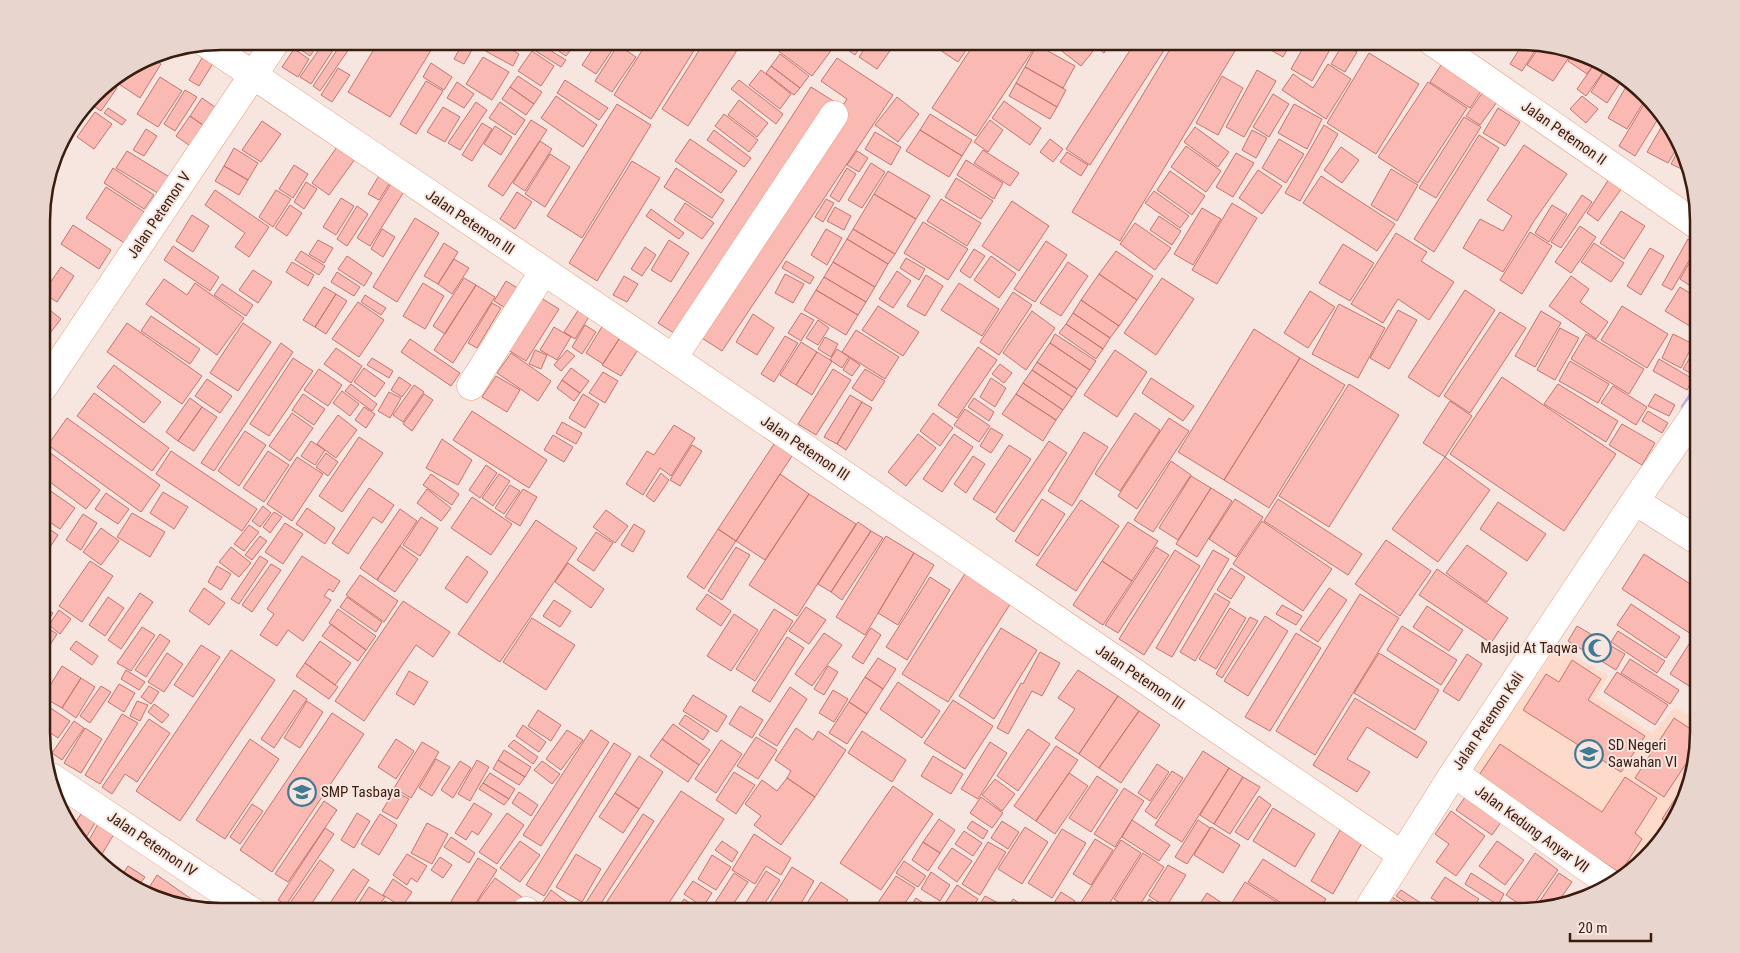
<svg xmlns="http://www.w3.org/2000/svg" width="1740" height="953" font-family="'Roboto Condensed',sans-serif">
	<style>
		.built { fill: #fddaca }
		.lines { fill: none; stroke-linecap: round; stroke-linejoin: round }
		.stream { stroke: #b0aef5; stroke-width: 8 }
		.building { fill: #fab9b3; stroke: #c5746e }
		.minor-casing { stroke: #ea9d7a; stroke-width: 29 }
		.minor { stroke: #fff; stroke-width: 28 }
		.labels { text-anchor: middle; stroke-width: 4; stroke-linejoin: round; paint-order: stroke }
		.street-label { font-size: 15px; fill: #3b1d0f; stroke: #f7e6df }
		.poi-label { font-size: 15px; fill: #3b1d0f; stroke: #f7e6df; text-anchor: start }
		.rim { fill: none; stroke: #3b1d0f; stroke-width: 2.5 }
	</style>
	<rect width="100%" height="100%" fill="#f7e6df"/>
	<path class="built" d="M 1558,646 L 1608,676 L 1596,697 L 1652,733 L 1675,707 L 1699,722 L 1699,733 L 1680,812 L 1620,880 L 1469,775 Z"/>
	<g class="lines">
		<path class="stream" d="M 1685,407 L 1698,388"/>
	</g>
	<path class="building" d="M 301,41 L 320,41 L 310,56 L 297,47 Z
		M 325,41 L 339,41 L 311,84 L 300,77 Z
		M 343,41 L 351,46 L 320,91 L 313,86 Z
		M 379,41 L 424,41 L 433,47 L 390,117 L 348,92 Z
		M 464,41 L 477,41 L 464,64 L 454,59 Z
		M 484,41 L 496,41 L 519,54 L 513,66 L 480,48 Z
		M 509,41 L 524,41 L 520,48 Z
		M 535,41 L 566,60 L 561,67 L 531,48 Z
		M 543,41 L 555,41 L 570,51 L 566,56 Z
		M 598,41 L 601,41 L 613,49 L 596,74 L 582,65 Z
		M 648,41 L 700,41 L 651,119 L 614,95 Z
		M 705,41 L 743,41 L 688,126 L 662,109 Z
		M 765,41 L 823,41 L 833,48 L 812,76 Z
		M 840,41 L 864,41 L 855,55 L 838,43 Z
		M 870,41 L 897,41 L 877,69 L 859,57 Z
		M 941,41 L 969,41 L 971,43 L 958,62 L 937,48 Z
		M 976,41 L 1039,41 L 976,136 L 932,108 Z
		M 1049,41 L 1083,41 L 1094,50 L 1081,66 Z
		M 1088,41 L 1113,41 L 1104,53 Z
		M 1136,41 L 1170,41 L 1090,165 L 1066,149 Z
		M 1175,41 L 1191,41 L 1205,50 L 1210,41 L 1241,41 L 1120,241 L 1072,212 Z
		M 1255,41 L 1292,41 L 1283,57 Z
		M 1307,41 L 1335,41 L 1312,81 L 1291,69 Z
		M 1506,41 L 1519,41 L 1521,42 L 1517,48 Z
		M 1524,42 L 1538,46 L 1522,71 L 1510,64 Z
		M 1343,44 L 1357,52 L 1345,72 L 1331,64 Z
		M 618,45 L 636,57 L 612,92 L 595,81 Z
		M 1037,45 L 1075,66 L 1063,88 L 1025,67 Z
		M 1540,46 L 1572,53 L 1553,81 L 1527,65 Z
		M 294,49 L 309,59 L 298,77 L 282,67 Z
		M 532,51 L 554,66 L 541,86 L 518,71 Z
		M 205,53 L 215,60 L 199,86 L 189,80 Z
		M 1369,53 L 1419,84 L 1376,154 L 1327,123 Z
		M 780,54 L 809,76 L 800,88 L 771,66 Z
		M 1573,54 L 1597,59 L 1587,74 L 1568,61 Z
		M 149,57 L 161,64 L 140,98 L 116,82 L 121,74 Z
		M 483,57 L 509,72 L 492,100 L 466,84 Z
		M 837,58 L 893,95 L 722,351 L 691,331 L 847,99 L 821,81 Z
		M 1445,59 L 1485,85 L 1470,108 L 1430,82 Z
		M 431,63 L 452,77 L 444,90 L 423,77 Z
		M 1328,64 L 1351,79 L 1326,119 L 1282,90 L 1293,74 L 1313,88 Z
		M 771,66 L 800,88 L 794,95 L 766,73 Z
		M 1593,66 L 1603,72 L 1586,96 L 1577,89 Z
		M 1025,67 L 1066,90 L 1057,107 L 1016,83 Z
		M 338,68 L 350,75 L 332,102 L 321,95 Z
		M 1606,68 L 1622,80 L 1607,103 L 1591,92 Z
		M 761,70 L 791,94 L 780,109 L 749,85 Z
		M 1257,70 L 1276,81 L 1244,137 L 1226,127 Z
		M 518,76 L 542,92 L 534,104 L 510,87 Z
		M 1222,76 L 1243,88 L 1218,135 L 1196,123 Z
		M 160,77 L 182,91 L 158,127 L 137,114 Z
		M 565,80 L 608,108 L 599,120 L 557,93 Z
		M 739,80 L 783,114 L 776,124 L 731,89 Z
		M 426,81 L 443,91 L 416,134 L 400,124 Z
		M 108,82 L 117,88 L 101,111 L 92,105 Z
		M 457,82 L 474,94 L 464,108 L 447,98 Z
		M 1428,82 L 1467,108 L 1418,183 L 1378,157 Z
		M 1016,83 L 1057,107 L 1050,119 L 1009,96 Z
		M 1627,85 L 1645,100 L 1627,129 L 1608,118 Z
		M 510,87 L 534,104 L 526,115 L 502,99 Z
		M 811,87 L 838,104 L 685,340 L 658,323 Z
		M 185,90 L 197,97 L 175,131 L 164,124 Z
		M 1483,92 L 1497,102 L 1480,125 L 1466,116 Z
		M 1273,94 L 1289,104 L 1269,137 L 1253,127 Z
		M 556,96 L 597,125 L 583,147 L 541,118 Z
		M 1582,96 L 1598,109 L 1586,123 L 1570,109 Z
		M 897,97 L 919,114 L 898,142 L 875,125 Z
		M 202,98 L 222,112 L 210,130 L 190,116 Z
		M 739,100 L 768,123 L 757,137 L 728,115 Z
		M 1004,101 L 1041,128 L 1030,145 L 992,118 Z
		M 1646,101 L 1661,114 L 1635,156 L 1619,146 Z
		M 476,102 L 487,110 L 460,150 L 448,143 Z
		M 500,102 L 525,120 L 515,135 L 489,118 Z
		M 617,104 L 651,125 L 582,238 L 547,216 Z
		M 1294,104 L 1322,119 L 1307,149 L 1278,133 Z
		M 443,107 L 460,117 L 445,142 L 427,132 Z
		M 108,108 L 126,120 L 122,125 L 104,113 Z
		M 1498,108 L 1520,122 L 1505,146 L 1483,133 Z
		M 83,111 L 86,113 L 66,145 L 60,141 Z
		M 95,112 L 112,124 L 94,149 L 77,137 Z
		M 724,114 L 758,140 L 749,152 L 715,126 Z
		M 930,114 L 972,140 L 962,156 L 920,130 Z
		M 190,116 L 210,130 L 196,150 L 176,136 Z
		M 1464,117 L 1481,127 L 1436,198 L 1419,188 Z
		M 1666,119 L 1668,121 L 1678,146 L 1668,163 L 1647,152 Z
		M 531,120 L 547,130 L 503,196 L 488,186 Z
		M 990,120 L 1003,130 L 988,152 L 974,142 Z
		M 262,121 L 281,134 L 261,162 L 242,150 Z
		M 482,123 L 492,129 L 472,161 L 462,155 Z
		M 1324,125 L 1338,134 L 1300,201 L 1285,193 Z
		M 495,126 L 512,137 L 501,155 L 484,144 Z
		M 1195,127 L 1229,152 L 1218,167 L 1184,142 Z
		M 146,129 L 157,136 L 144,156 L 133,150 Z
		M 714,130 L 751,158 L 744,167 L 707,140 Z
		M 920,130 L 962,156 L 949,177 L 906,151 Z
		M 1252,130 L 1267,138 L 1256,158 L 1242,150 Z
		M 875,132 L 901,147 L 891,165 L 865,149 Z
		M 1479,135 L 1499,148 L 1434,252 L 1414,239 Z
		M 690,139 L 737,171 L 721,193 L 675,161 Z
		M 1050,139 L 1063,149 L 1053,162 L 1040,152 Z
		M 1279,139 L 1304,154 L 1286,183 L 1262,168 Z
		M 540,141 L 552,149 L 525,191 L 513,183 Z
		M 1524,145 L 1567,174 L 1534,221 L 1503,272 L 1463,248 L 1480,219 L 1503,231 L 1512,216 L 1487,200 Z
		M 1186,146 L 1221,171 L 1206,192 L 1171,167 Z
		M 337,147 L 355,159 L 329,195 L 312,183 Z
		M 1341,147 L 1359,160 L 1342,183 L 1324,170 Z
		M 234,148 L 258,163 L 248,180 L 224,166 Z
		M 1679,149 L 1688,172 L 1671,164 Z
		M 983,150 L 1019,173 L 1010,186 L 974,163 Z
		M 127,151 L 171,178 L 161,195 L 116,168 Z
		M 857,151 L 868,158 L 859,172 L 847,165 Z
		M 1067,152 L 1088,165 L 1081,176 L 1060,162 Z
		M 1236,153 L 1254,163 L 1233,197 L 1216,187 Z
		M 550,154 L 570,167 L 545,207 L 525,194 Z
		M 966,160 L 1003,183 L 994,199 L 957,175 Z
		M 632,161 L 660,178 L 597,281 L 569,263 Z
		M 871,163 L 885,172 L 862,208 L 848,200 Z
		M 294,165 L 308,174 L 293,198 L 279,189 Z
		M 224,166 L 248,180 L 239,195 L 215,181 Z
		M 113,168 L 154,195 L 144,209 L 104,183 Z
		M 676,168 L 724,200 L 712,218 L 664,187 Z
		M 847,168 L 856,174 L 839,202 L 830,196 Z
		M 1391,169 L 1418,185 L 1397,221 L 1371,205 Z
		M 1258,170 L 1282,186 L 1262,214 L 1239,198 Z
		M 888,171 L 930,196 L 916,219 L 874,194 Z
		M 1170,171 L 1205,196 L 1192,215 L 1157,190 Z
		M 380,174 L 391,181 L 379,200 L 368,194 Z
		M 1321,176 L 1395,224 L 1377,251 L 1303,203 Z
		M 956,178 L 993,201 L 981,219 L 945,197 Z
		M 1609,179 L 1622,188 L 1598,221 L 1587,213 Z
		M 306,182 L 317,189 L 304,209 L 294,202 Z
		M 392,182 L 405,190 L 370,246 L 357,238 Z
		M 106,187 L 149,215 L 129,246 L 86,218 Z
		M 215,190 L 269,227 L 249,257 L 235,247 L 245,233 L 205,205 Z
		M 276,190 L 291,199 L 273,227 L 259,217 Z
		M 1154,191 L 1189,216 L 1180,228 L 1145,203 Z
		M 517,192 L 532,202 L 515,229 L 500,219 Z
		M 874,194 L 916,219 L 895,254 L 853,229 Z
		M 1582,195 L 1592,202 L 1561,248 L 1551,242 Z
		M 341,198 L 354,206 L 336,235 L 323,227 Z
		M 826,199 L 834,203 L 823,222 L 815,217 Z
		M 941,199 L 981,223 L 967,246 L 927,221 Z
		M 1012,201 L 1049,226 L 1019,271 L 982,246 Z
		M 685,203 L 714,223 L 702,239 L 674,220 Z
		M 1232,203 L 1257,218 L 1217,284 L 1192,270 Z
		M 290,205 L 302,213 L 287,236 L 275,228 Z
		M 1552,205 L 1567,214 L 1549,242 L 1535,233 Z
		M 357,206 L 368,214 L 347,246 L 337,239 Z
		M 835,207 L 851,216 L 844,230 L 827,221 Z
		M 1202,208 L 1221,219 L 1193,265 L 1174,254 Z
		M 651,209 L 684,233 L 679,239 L 646,216 Z
		M 1621,211 L 1645,226 L 1624,259 L 1600,243 Z
		M 192,215 L 209,226 L 193,252 L 176,241 Z
		M 1159,216 L 1181,231 L 1172,245 L 1150,230 Z
		M 415,218 L 439,233 L 397,302 L 373,287 Z
		M 923,222 L 968,249 L 948,280 L 904,253 Z
		M 1135,223 L 1171,248 L 1155,270 L 1120,244 Z
		M 73,225 L 111,250 L 99,269 L 61,244 Z
		M 1580,226 L 1596,237 L 1571,273 L 1555,262 Z
		M 382,229 L 395,237 L 383,257 L 371,249 Z
		M 826,229 L 842,238 L 827,265 L 811,255 Z
		M 853,229 L 895,254 L 888,264 L 847,239 Z
		M 1530,232 L 1552,246 L 1522,294 L 1500,280 Z
		M 1396,233 L 1427,252 L 1421,261 L 1454,282 L 1429,320 L 1398,299 L 1383,323 L 1351,304 Z
		M 847,239 L 888,264 L 875,287 L 833,262 Z
		M 1688,239 L 1697,244 L 1697,247 L 1672,290 L 1662,285 Z
		M 318,240 L 333,248 L 324,263 L 309,254 Z
		M 669,240 L 689,253 L 671,282 L 651,270 Z
		M 1046,241 L 1067,255 L 1035,302 L 1014,289 Z
		M 444,243 L 458,252 L 438,284 L 424,276 Z
		M 1594,243 L 1624,263 L 1611,282 L 1581,262 Z
		M 1343,244 L 1374,263 L 1350,301 L 1319,283 Z
		M 173,246 L 219,277 L 210,291 L 164,260 Z
		M 645,247 L 656,255 L 642,276 L 631,269 Z
		M 1650,248 L 1664,256 L 1641,295 L 1627,286 Z
		M 974,249 L 985,256 L 970,278 L 960,271 Z
		M 301,251 L 325,266 L 319,275 L 295,260 Z
		M 1116,251 L 1153,276 L 1137,300 L 1099,274 Z
		M 1696,251 L 1697,278 L 1692,287 L 1680,279 Z
		M 347,256 L 372,273 L 364,286 L 338,269 Z
		M 991,256 L 1016,274 L 999,298 L 974,280 Z
		M 906,258 L 925,269 L 919,280 L 900,268 Z
		M 454,259 L 469,268 L 452,294 L 438,284 Z
		M 786,261 L 814,277 L 810,284 L 782,268 Z
		M 292,262 L 314,275 L 308,286 L 286,272 Z
		M 833,262 L 875,287 L 866,302 L 824,277 Z
		M 1068,262 L 1088,276 L 1061,316 L 1040,303 Z
		M 61,267 L 74,276 L 57,302 L 43,293 Z
		M 253,270 L 272,282 L 258,303 L 239,290 Z
		M 897,271 L 911,281 L 893,308 L 879,299 Z
		M 337,272 L 360,287 L 354,296 L 331,282 Z
		M 785,274 L 804,284 L 793,303 L 775,293 Z
		M 1099,274 L 1137,300 L 1119,326 L 1081,300 Z
		M 926,275 L 943,286 L 925,316 L 907,306 Z
		M 624,276 L 638,284 L 627,302 L 613,295 Z
		M 1571,276 L 1589,289 L 1580,302 L 1608,322 L 1596,339 L 1549,306 Z
		M 824,277 L 866,302 L 858,315 L 816,290 Z
		M 464,278 L 476,285 L 445,334 L 433,326 Z
		M 1162,278 L 1194,299 L 1156,355 L 1124,333 Z
		M 164,279 L 187,295 L 195,283 L 244,318 L 217,355 L 146,304 Z
		M 506,281 L 519,289 L 507,309 L 494,301 Z
		M 423,283 L 444,296 L 425,329 L 403,316 Z
		M 959,283 L 999,309 L 982,336 L 941,310 Z
		M 222,284 L 253,305 L 246,316 L 214,295 Z
		M 476,285 L 495,297 L 453,363 L 434,350 Z
		M 324,287 L 336,294 L 315,327 L 303,320 Z
		M 1680,287 L 1698,298 L 1698,331 L 1665,311 Z
		M 816,290 L 858,315 L 846,335 L 804,310 Z
		M 1465,290 L 1495,310 L 1439,397 L 1408,377 Z
		M 1310,291 L 1335,307 L 1308,348 L 1284,333 Z
		M 1013,292 L 1032,305 L 999,355 L 980,342 Z
		M 336,294 L 347,301 L 326,334 L 315,327 Z
		M 365,295 L 386,308 L 381,315 L 361,302 Z
		M 541,298 L 559,309 L 526,361 L 508,350 Z
		M 1081,300 L 1119,326 L 1110,338 L 1073,313 Z
		M 358,302 L 384,320 L 359,357 L 332,339 Z
		M 492,303 L 501,308 L 477,348 L 468,343 Z
		M 42,304 L 61,319 L 42,343 Z
		M 1339,304 L 1385,328 L 1358,378 L 1312,354 Z
		M 581,306 L 592,312 L 575,339 L 564,332 Z
		M 878,306 L 919,332 L 903,356 L 862,330 Z
		M 1622,306 L 1668,334 L 1647,368 L 1601,340 Z
		M 1398,310 L 1417,320 L 1389,369 L 1370,358 Z
		M 1032,311 L 1055,328 L 1026,370 L 1003,353 Z
		M 1541,311 L 1561,323 L 1535,367 L 1515,356 Z
		M 1500,312 L 1526,328 L 1470,413 L 1444,396 Z
		M 801,313 L 814,320 L 801,341 L 788,333 Z
		M 1073,313 L 1110,338 L 1103,349 L 1066,324 Z
		M 753,314 L 774,328 L 757,355 L 736,342 Z
		M 151,316 L 200,349 L 190,364 L 141,331 Z
		M 818,320 L 829,328 L 818,345 L 806,338 Z
		M 127,323 L 202,376 L 182,404 L 107,352 Z
		M 243,323 L 271,342 L 238,391 L 210,373 Z
		M 1066,324 L 1103,349 L 1096,359 L 1059,333 Z
		M 585,325 L 596,332 L 582,354 L 572,347 Z
		M 603,325 L 621,336 L 603,364 L 586,353 Z
		M 554,327 L 571,337 L 557,360 L 540,350 Z
		M 1560,328 L 1579,338 L 1555,380 L 1537,370 Z
		M 1254,329 L 1300,358 L 1224,480 L 1178,452 Z
		M 856,330 L 899,357 L 885,379 L 842,352 Z
		M 1055,334 L 1096,361 L 1090,370 L 1050,343 Z
		M 1586,334 L 1644,369 L 1629,394 L 1571,359 Z
		M 1673,334 L 1693,344 L 1681,368 L 1662,358 Z
		M 621,336 L 639,348 L 621,376 L 602,365 Z
		M 785,336 L 798,343 L 774,382 L 761,374 Z
		M 825,337 L 838,344 L 831,357 L 818,349 Z
		M 410,339 L 460,373 L 451,386 L 401,352 Z
		M 1698,340 L 1698,353 L 1691,350 Z
		M 801,342 L 817,352 L 796,385 L 780,375 Z
		M 281,343 L 293,352 L 214,471 L 201,463 Z
		M 1050,343 L 1090,370 L 1077,389 L 1037,362 Z
		M 978,347 L 997,360 L 957,418 L 938,405 Z
		M 336,348 L 362,366 L 351,383 L 324,364 Z
		M 837,349 L 849,357 L 842,368 L 830,360 Z
		M 535,350 L 547,355 L 541,369 L 529,364 Z
		M 567,350 L 575,356 L 561,371 L 554,365 Z
		M 1115,350 L 1147,372 L 1117,417 L 1084,395 Z
		M 817,352 L 832,361 L 812,395 L 796,385 Z
		M 511,353 L 551,381 L 538,401 L 497,373 Z
		M 1692,354 L 1698,358 L 1698,372 L 1695,376 L 1683,369 Z
		M 293,358 L 313,371 L 269,436 L 250,424 Z
		M 372,358 L 393,371 L 389,378 L 367,365 Z
		M 850,358 L 860,365 L 852,376 L 843,370 Z
		M 1300,358 L 1345,385 L 1269,508 L 1224,480 Z
		M 1659,359 L 1693,379 L 1687,390 L 1653,371 Z
		M 1570,361 L 1609,384 L 1598,403 L 1559,381 Z
		M 1037,362 L 1077,389 L 1072,397 L 1032,370 Z
		M 1000,364 L 1012,373 L 1004,383 L 992,374 Z
		M 114,365 L 161,402 L 144,423 L 97,387 Z
		M 364,368 L 385,383 L 375,397 L 354,382 Z
		M 571,368 L 589,381 L 580,393 L 562,380 Z
		M 319,369 L 342,385 L 328,406 L 304,390 Z
		M 833,369 L 851,380 L 816,435 L 798,424 Z
		M 865,369 L 885,381 L 872,401 L 852,388 Z
		M 1032,370 L 1072,397 L 1063,410 L 1023,383 Z
		M 603,372 L 618,381 L 605,403 L 589,393 Z
		M 496,376 L 520,390 L 507,412 L 482,397 Z
		M 399,377 L 411,385 L 402,397 L 391,390 Z
		M 1502,377 L 1616,454 L 1564,531 L 1450,454 Z
		M 991,378 L 1006,388 L 995,407 L 980,397 Z
		M 1151,378 L 1194,406 L 1183,421 L 1142,393 Z
		M 207,379 L 232,396 L 220,413 L 195,396 Z
		M 562,380 L 580,393 L 574,401 L 557,388 Z
		M 1023,383 L 1063,410 L 1056,420 L 1016,394 Z
		M 351,384 L 377,404 L 372,411 L 345,391 Z
		M 1349,384 L 1399,415 L 1329,527 L 1279,496 Z
		M 1558,384 L 1618,421 L 1606,442 L 1544,404 Z
		M 414,385 L 424,392 L 403,422 L 393,415 Z
		M 1613,386 L 1647,407 L 1636,425 L 1601,403 Z
		M 342,391 L 359,404 L 350,416 L 333,403 Z
		M 389,392 L 401,398 L 390,418 L 378,411 Z
		M 94,393 L 169,448 L 152,471 L 77,416 Z
		M 303,394 L 325,409 L 314,425 L 292,410 Z
		M 424,394 L 433,400 L 412,431 L 403,424 Z
		M 583,394 L 599,404 L 585,428 L 569,418 Z
		M 1016,394 L 1056,420 L 1043,441 L 1002,414 Z
		M 1655,394 L 1675,405 L 1669,416 L 1648,406 Z
		M 850,395 L 862,402 L 837,444 L 824,437 Z
		M 190,398 L 202,407 L 178,441 L 166,432 Z
		M 974,398 L 994,412 L 989,421 L 968,407 Z
		M 1450,401 L 1472,416 L 1445,457 L 1423,443 Z
		M 862,402 L 872,408 L 846,450 L 837,444 Z
		M 202,407 L 217,417 L 194,451 L 178,441 Z
		M 364,407 L 375,414 L 366,428 L 355,420 Z
		M 965,409 L 990,426 L 979,442 L 954,425 Z
		M 472,411 L 547,460 L 529,488 L 453,440 Z
		M 1648,411 L 1668,423 L 1662,433 L 1642,421 Z
		M 292,413 L 313,428 L 290,461 L 269,446 Z
		M 933,413 L 953,428 L 940,446 L 920,431 Z
		M 1135,413 L 1160,430 L 1120,491 L 1095,474 Z
		M 338,415 L 357,430 L 336,458 L 317,444 Z
		M 67,418 L 160,485 L 141,512 L 48,445 Z
		M 1169,418 L 1189,431 L 1137,509 L 1118,496 Z
		M 562,422 L 582,433 L 576,444 L 556,433 Z
		M 1622,424 L 1655,443 L 1642,465 L 1609,445 Z
		M 674,425 L 695,438 L 671,476 L 660,468 L 643,495 L 626,484 L 647,451 L 654,455 Z
		M 991,428 L 1003,435 L 991,453 L 980,446 Z
		M 245,431 L 266,445 L 239,486 L 218,471 Z
		M 1084,432 L 1108,447 L 1072,506 L 1048,491 Z
		M 918,434 L 936,448 L 906,486 L 888,472 Z
		M 954,434 L 973,447 L 942,492 L 923,479 Z
		M 553,435 L 573,447 L 564,462 L 544,450 Z
		M 359,437 L 383,453 L 342,512 L 319,496 Z
		M 442,439 L 472,460 L 458,485 L 426,468 Z
		M 311,441 L 325,450 L 315,465 L 301,456 Z
		M 776,441 L 794,453 L 736,541 L 718,529 Z
		M 1049,441 L 1067,453 L 1014,532 L 996,519 Z
		M 692,445 L 702,451 L 680,486 L 670,480 Z
		M 1009,445 L 1031,459 L 995,513 L 973,499 Z
		M 171,451 L 257,509 L 242,531 L 156,474 Z
		M 268,451 L 289,465 L 264,502 L 243,488 Z
		M 49,452 L 100,490 L 86,509 L 42,476 L 42,462 Z
		M 326,453 L 338,462 L 328,476 L 316,467 Z
		M 973,456 L 985,464 L 966,493 L 954,484 Z
		M 297,457 L 323,474 L 292,521 L 267,504 Z
		M 1445,457 L 1490,490 L 1438,562 L 1392,529 Z
		M 1171,461 L 1191,475 L 1153,532 L 1134,520 Z
		M 486,465 L 497,473 L 480,498 L 469,490 Z
		M 661,473 L 669,480 L 654,502 L 646,496 Z
		M 431,474 L 459,494 L 452,505 L 423,485 Z
		M 499,474 L 510,481 L 493,506 L 482,498 Z
		M 780,474 L 809,494 L 765,560 L 736,541 Z
		M 1191,476 L 1211,488 L 1178,540 L 1159,528 Z
		M 42,485 L 75,508 L 60,529 L 42,517 Z
		M 510,485 L 520,491 L 504,514 L 495,508 Z
		M 369,488 L 394,505 L 382,523 L 373,517 L 348,554 L 332,543 Z
		M 1211,488 L 1232,501 L 1197,557 L 1176,544 Z
		M 427,489 L 451,508 L 441,521 L 417,503 Z
		M 523,489 L 537,497 L 520,526 L 505,517 Z
		M 163,492 L 188,507 L 174,529 L 150,513 Z
		M 106,493 L 129,509 L 118,524 L 95,509 Z
		M 809,494 L 856,524 L 797,616 L 749,585 Z
		M 472,497 L 512,524 L 491,555 L 451,528 Z
		M 1042,499 L 1065,514 L 1038,556 L 1015,541 Z
		M 1235,499 L 1263,517 L 1236,557 L 1209,539 Z
		M 1278,499 L 1362,554 L 1348,575 L 1264,521 Z
		M 1081,500 L 1119,526 L 1076,591 L 1036,565 Z
		M 1498,502 L 1546,534 L 1527,561 L 1480,529 Z
		M 263,506 L 271,513 L 260,527 L 252,521 Z
		M 307,508 L 335,528 L 325,544 L 296,524 Z
		M 400,509 L 417,521 L 377,580 L 360,568 Z
		M 606,510 L 628,526 L 615,543 L 593,527 Z
		M 274,512 L 282,517 L 270,533 L 263,527 Z
		M 132,513 L 165,532 L 150,557 L 117,537 Z
		M 83,514 L 97,523 L 81,550 L 66,540 Z
		M 421,517 L 438,528 L 420,556 L 403,545 Z
		M 536,520 L 577,548 L 500,662 L 458,634 Z
		M 1262,521 L 1332,569 L 1303,611 L 1233,564 Z
		M 858,522 L 871,531 L 831,592 L 818,584 Z
		M 1128,522 L 1158,541 L 1132,581 L 1102,561 Z
		M 285,523 L 303,534 L 283,564 L 265,552 Z
		M 42,524 L 58,535 L 48,550 L 42,546 Z
		M 634,524 L 645,531 L 633,552 L 621,545 Z
		M 249,525 L 259,532 L 244,551 L 234,544 Z
		M 101,528 L 119,541 L 101,565 L 83,552 Z
		M 718,529 L 736,541 L 704,589 L 687,577 Z
		M 871,531 L 883,538 L 842,600 L 831,592 Z
		M 596,532 L 613,543 L 594,571 L 577,560 Z
		M 260,536 L 267,541 L 252,560 L 245,555 Z
		M 886,536 L 914,553 L 865,635 L 836,617 Z
		M 1386,540 L 1431,571 L 1400,616 L 1355,584 Z
		M 1467,545 L 1507,573 L 1487,602 L 1446,573 Z
		M 400,546 L 418,559 L 395,592 L 377,580 Z
		M 231,547 L 251,563 L 239,577 L 219,562 Z
		M 736,547 L 750,555 L 722,600 L 708,591 Z
		M 1156,547 L 1169,555 L 1118,633 L 1105,625 Z
		M 1175,550 L 1200,566 L 1144,655 L 1119,639 Z
		M 1213,550 L 1229,559 L 1172,657 L 1156,648 Z
		M 914,553 L 934,565 L 898,625 L 878,613 Z
		M 1644,554 L 1698,589 L 1698,623 L 1691,634 L 1622,589 Z
		M 260,556 L 268,561 L 239,604 L 231,599 Z
		M 302,556 L 340,581 L 333,592 L 329,589 L 324,596 L 331,600 L 303,641 L 288,630 L 277,646 L 260,635 L 274,614 L 267,609 Z
		M 467,556 L 488,572 L 467,603 L 445,588 Z
		M 90,561 L 113,576 L 82,622 L 59,606 Z
		M 1102,561 L 1132,581 L 1103,625 L 1073,605 Z
		M 42,563 L 50,568 L 42,581 Z
		M 568,563 L 604,589 L 591,608 L 555,582 Z
		M 271,564 L 281,570 L 252,612 L 242,605 Z
		M 217,566 L 231,574 L 221,590 L 208,582 Z
		M 1231,568 L 1245,577 L 1231,599 L 1217,590 Z
		M 1437,569 L 1508,618 L 1491,643 L 1419,595 Z
		M 966,572 L 1012,601 L 948,702 L 902,674 Z
		M 360,575 L 398,601 L 384,622 L 346,595 Z
		M 930,577 L 950,590 L 907,660 L 886,647 Z
		M 204,588 L 225,603 L 209,625 L 189,611 Z
		M 1329,588 L 1347,600 L 1318,642 L 1300,630 Z
		M 140,593 L 153,602 L 121,649 L 108,640 Z
		M 1215,593 L 1230,602 L 1195,661 L 1180,652 Z
		M 707,594 L 731,611 L 721,626 L 696,609 Z
		M 1360,594 L 1399,618 L 1315,755 L 1276,731 Z
		M 108,597 L 124,608 L 105,636 L 89,625 Z
		M 347,597 L 382,622 L 376,632 L 340,607 Z
		M 554,600 L 571,611 L 560,627 L 543,616 Z
		M 403,601 L 450,632 L 433,657 L 416,645 L 364,721 L 335,701 Z
		M 1631,604 L 1680,637 L 1666,658 L 1617,625 Z
		M 1282,605 L 1302,616 L 1296,625 L 1276,614 Z
		M 1427,606 L 1463,630 L 1449,651 L 1413,627 Z
		M 43,607 L 53,613 L 46,624 L 43,622 Z
		M 806,607 L 826,620 L 809,644 L 789,631 Z
		M 1230,608 L 1246,618 L 1216,669 L 1199,659 Z
		M 338,609 L 376,636 L 366,650 L 329,623 Z
		M 774,609 L 793,621 L 755,681 L 736,669 Z
		M 59,610 L 71,619 L 60,634 L 49,625 Z
		M 734,614 L 758,630 L 731,671 L 707,656 Z
		M 1265,616 L 1288,631 L 1248,696 L 1224,681 Z
		M 1250,617 L 1258,621 L 1222,678 L 1216,674 Z
		M 532,618 L 575,645 L 546,690 L 503,662 Z
		M 331,624 L 366,650 L 358,661 L 322,636 Z
		M 43,625 L 57,634 L 50,645 L 43,641 Z
		M 1402,626 L 1457,660 L 1441,685 L 1387,650 Z
		M 1577,626 L 1625,654 L 1616,670 L 1568,641 Z
		M 142,627 L 155,635 L 131,671 L 117,663 Z
		M 871,628 L 881,635 L 863,664 L 852,657 Z
		M 1001,628 L 1037,650 L 994,719 L 959,696 Z
		M 1698,630 L 1699,692 L 1670,674 Z
		M 1618,631 L 1665,661 L 1657,673 L 1611,642 Z
		M 824,633 L 842,645 L 812,686 L 795,674 Z
		M 1296,633 L 1321,648 L 1270,731 L 1245,717 Z
		M 160,634 L 170,641 L 146,677 L 135,670 Z
		M 787,637 L 804,648 L 770,702 L 752,691 Z
		M 76,641 L 98,656 L 92,665 L 70,649 Z
		M 320,641 L 351,663 L 335,685 L 305,663 Z
		M 201,645 L 220,657 L 193,697 L 174,685 Z
		M 231,650 L 275,680 L 180,821 L 136,791 Z
		M 43,651 L 49,655 L 43,665 Z
		M 1040,652 L 1060,663 L 1042,696 L 1032,691 L 1008,734 L 997,728 L 1021,683 L 1023,684 Z
		M 167,653 L 183,664 L 164,692 L 148,682 Z
		M 1379,653 L 1439,690 L 1415,730 L 1354,693 Z
		M 1467,654 L 1482,664 L 1459,701 L 1443,691 Z
		M 878,658 L 896,669 L 883,689 L 865,677 Z
		M 1630,659 L 1679,690 L 1670,704 L 1621,673 Z
		M 1572,660 L 1601,679 L 1588,700 L 1645,736 L 1621,772 L 1523,710 L 1546,674 L 1559,682 Z
		M 305,663 L 338,687 L 329,699 L 296,676 Z
		M 62,666 L 81,678 L 62,708 L 43,697 Z
		M 828,666 L 838,672 L 824,695 L 814,689 Z
		M 126,670 L 145,682 L 139,690 L 121,679 Z
		M 1078,670 L 1118,696 L 1079,754 L 1055,738 L 1075,709 L 1058,698 Z
		M 409,671 L 428,682 L 414,705 L 396,694 Z
		M 1617,672 L 1668,705 L 1655,725 L 1604,692 Z
		M 865,677 L 883,689 L 867,714 L 849,702 Z
		M 81,678 L 95,687 L 76,718 L 62,708 Z
		M 898,682 L 940,711 L 922,738 L 880,709 Z
		M 119,684 L 135,693 L 124,712 L 108,702 Z
		M 101,686 L 111,692 L 90,723 L 80,716 Z
		M 149,686 L 159,692 L 151,704 L 141,697 Z
		M 790,687 L 807,699 L 777,746 L 759,735 Z
		M 294,690 L 307,699 L 274,748 L 261,739 Z
		M 833,690 L 848,699 L 834,722 L 819,713 Z
		M 693,695 L 727,716 L 717,732 L 683,711 Z
		M 1118,696 L 1139,711 L 1099,768 L 1079,754 Z
		M 1355,698 L 1427,742 L 1417,758 L 1367,727 L 1347,759 L 1370,772 L 1357,792 L 1313,765 Z
		M 953,700 L 993,726 L 965,769 L 924,743 Z
		M 137,701 L 148,705 L 140,721 L 130,716 Z
		M 307,701 L 323,712 L 300,748 L 284,738 Z
		M 849,702 L 867,714 L 847,744 L 829,733 Z
		M 43,703 L 70,721 L 58,738 L 43,728 Z
		M 154,704 L 169,715 L 162,723 L 148,712 Z
		M 740,706 L 763,720 L 752,738 L 729,724 Z
		M 538,710 L 561,725 L 551,741 L 528,726 Z
		M 1139,711 L 1160,725 L 1121,783 L 1099,768 Z
		M 332,713 L 364,734 L 272,872 L 240,850 Z
		M 122,714 L 138,723 L 100,784 L 85,775 Z
		M 685,715 L 709,731 L 703,740 L 679,724 Z
		M 1674,718 L 1698,734 L 1695,750 L 1664,797 L 1635,778 Z
		M 149,719 L 170,733 L 137,782 L 125,774 L 112,794 L 102,787 Z
		M 74,721 L 84,728 L 62,760 L 52,753 Z
		M 673,724 L 710,750 L 699,765 L 662,739 Z
		M 523,725 L 546,742 L 539,752 L 516,736 Z
		M 85,728 L 102,739 L 81,773 L 64,763 Z
		M 796,728 L 813,740 L 818,731 L 846,750 L 815,797 L 787,778 L 791,771 L 775,760 Z
		M 1028,729 L 1050,744 L 1018,791 L 997,776 Z
		M 567,730 L 583,740 L 561,770 L 546,759 Z
		M 591,730 L 609,742 L 541,846 L 523,835 Z
		M 862,731 L 906,760 L 892,782 L 848,753 Z
		M 756,737 L 777,750 L 758,779 L 737,766 Z
		M 250,739 L 279,759 L 225,839 L 196,820 Z
		M 396,739 L 414,751 L 396,779 L 378,767 Z
		M 662,739 L 699,765 L 688,782 L 650,756 Z
		M 514,740 L 538,757 L 533,764 L 508,746 Z
		M 721,740 L 742,754 L 716,793 L 695,779 Z
		M 422,742 L 439,752 L 411,798 L 394,788 Z
		M 990,742 L 1007,753 L 978,799 L 961,789 Z
		M 614,743 L 631,754 L 544,896 L 526,885 Z
		M 1500,744 L 1602,812 L 1625,777 L 1657,798 L 1635,833 L 1642,839 L 1620,873 L 1477,778 Z
		M 1056,746 L 1078,760 L 1036,821 L 1014,806 Z
		M 504,750 L 531,767 L 525,777 L 498,760 Z
		M 1203,751 L 1229,768 L 1182,842 L 1155,825 Z
		M 639,756 L 663,772 L 639,809 L 615,793 Z
		M 933,756 L 963,774 L 951,794 L 921,776 Z
		M 436,759 L 450,767 L 432,796 L 419,788 Z
		M 477,760 L 489,767 L 470,801 L 458,794 Z
		M 498,760 L 525,777 L 519,785 L 493,769 Z
		M 460,761 L 471,768 L 453,798 L 441,790 Z
		M 542,761 L 560,774 L 552,784 L 534,770 Z
		M 1157,764 L 1169,772 L 1150,801 L 1138,793 Z
		M 1229,768 L 1243,777 L 1214,824 L 1200,815 Z
		M 1172,771 L 1183,778 L 1156,819 L 1145,811 Z
		M 734,772 L 755,785 L 736,814 L 716,800 Z
		M 490,773 L 515,789 L 509,799 L 483,783 Z
		M 1069,773 L 1088,786 L 1055,834 L 1036,821 Z
		M 1097,776 L 1118,790 L 1091,832 L 1069,818 Z
		M 1243,777 L 1260,787 L 1230,834 L 1214,824 Z
		M 787,778 L 815,797 L 781,845 L 754,825 L 761,816 L 745,804 L 762,780 L 777,791 Z
		M 995,779 L 1015,794 L 1002,811 L 982,795 Z
		M 1688,779 L 1680,812 L 1670,824 L 1662,819 Z
		M 483,783 L 509,799 L 504,805 L 479,789 Z
		M 893,786 L 933,814 L 881,890 L 840,863 Z
		M 1124,788 L 1144,801 L 1115,847 L 1094,834 Z
		M 394,791 L 409,799 L 397,819 L 382,811 Z
		M 681,791 L 724,819 L 663,912 L 600,912 Z
		M 519,792 L 538,805 L 531,816 L 512,803 Z
		M 615,793 L 639,809 L 623,833 L 599,817 Z
		M 1468,793 L 1504,818 L 1492,835 L 1456,810 Z
		M 1259,796 L 1271,805 L 1248,840 L 1235,832 Z
		M 981,797 L 1003,813 L 992,828 L 970,813 Z
		M 324,801 L 337,810 L 288,882 L 275,874 Z
		M 474,803 L 492,814 L 478,835 L 472,831 L 466,840 L 455,833 Z
		M 252,804 L 263,811 L 240,844 L 230,837 Z
		M 1273,808 L 1315,834 L 1295,867 L 1253,841 Z
		M 1451,811 L 1485,836 L 1456,876 L 1436,862 L 1449,844 L 1435,834 Z
		M 357,813 L 370,821 L 354,848 L 341,840 Z
		M 507,813 L 524,825 L 497,864 L 479,852 Z
		M 81,814 L 95,823 L 82,844 L 78,841 L 72,828 Z
		M 380,814 L 397,825 L 379,855 L 361,844 Z
		M 643,814 L 654,821 L 596,911 L 585,904 Z
		M 939,819 L 955,830 L 940,853 L 923,842 Z
		M 1132,820 L 1170,845 L 1159,861 L 1122,837 Z
		M 1198,820 L 1210,828 L 1187,864 L 1175,857 Z
		M 972,821 L 988,831 L 983,839 L 967,828 Z
		M 1002,821 L 1019,832 L 1008,849 L 991,838 Z
		M 427,823 L 448,834 L 432,864 L 411,853 Z
		M 98,824 L 114,834 L 99,859 L 85,847 Z
		M 1025,827 L 1048,842 L 1022,884 L 998,869 Z
		M 1211,827 L 1240,845 L 1223,873 L 1194,855 Z
		M 325,828 L 334,834 L 286,905 L 278,900 Z
		M 1062,829 L 1086,843 L 1052,898 L 1028,883 Z
		M 1340,830 L 1362,843 L 1333,894 L 1311,881 Z
		M 964,831 L 982,843 L 973,856 L 955,844 Z
		M 754,834 L 791,858 L 781,875 L 766,866 L 755,884 L 732,870 Z
		M 451,837 L 475,853 L 469,863 L 444,847 Z
		M 1095,839 L 1113,850 L 1091,885 L 1073,874 Z
		M 1121,840 L 1141,853 L 1104,912 L 1075,912 Z
		M 520,841 L 540,855 L 520,882 L 500,868 Z
		M 722,841 L 738,852 L 732,862 L 715,850 Z
		M 1497,841 L 1524,860 L 1505,885 L 1479,866 Z
		M 923,842 L 940,853 L 928,871 L 912,860 Z
		M 988,842 L 1006,852 L 980,895 L 962,884 Z
		M 952,848 L 972,861 L 957,882 L 938,868 Z
		M 1143,853 L 1164,867 L 1136,911 L 1132,911 L 1114,899 Z
		M 1535,853 L 1558,870 L 1529,911 L 1506,895 Z
		M 407,854 L 427,866 L 417,882 L 411,878 L 407,885 L 393,875 Z
		M 576,854 L 601,869 L 582,902 L 556,887 Z
		M 712,855 L 731,867 L 716,890 L 698,879 Z
		M 440,857 L 452,865 L 443,878 L 431,870 Z
		M 478,858 L 497,870 L 470,912 L 467,912 L 451,901 Z
		M 1263,859 L 1326,899 L 1318,911 L 1294,911 L 1248,882 Z
		M 320,860 L 334,870 L 306,912 L 296,912 L 288,906 Z
		M 904,861 L 926,876 L 918,887 L 896,873 Z
		M 1168,865 L 1186,875 L 1166,907 L 1149,896 Z
		M 128,866 L 145,877 L 136,889 L 121,877 Z
		M 792,867 L 814,881 L 796,912 L 764,912 Z
		M 353,869 L 369,880 L 348,912 L 324,912 Z
		M 766,871 L 780,880 L 759,912 L 740,912 Z
		M 931,872 L 950,885 L 940,901 L 921,889 Z
		M 734,873 L 748,882 L 728,912 L 709,912 Z
		M 1471,873 L 1504,894 L 1498,905 L 1465,884 Z
		M 1559,873 L 1572,882 L 1558,902 L 1533,911 Z
		M 157,875 L 204,908 L 145,894 Z
		M 896,876 L 915,888 L 899,912 L 889,912 L 877,904 Z
		M 1445,877 L 1479,899 L 1471,911 L 1452,911 L 1431,898 Z
		M 495,878 L 529,902 L 522,912 L 493,912 L 478,901 Z
		M 393,879 L 412,892 L 402,907 L 383,895 Z
		M 693,881 L 712,893 L 703,907 L 684,894 Z
		M 821,882 L 848,900 L 840,912 L 820,912 L 807,903 Z
		M 1245,882 L 1291,911 L 1239,911 L 1230,906 Z
		M 957,885 L 978,899 L 969,912 L 954,912 L 944,905 Z
		M 369,887 L 385,897 L 375,912 L 353,912 Z
		M 551,890 L 575,908 L 573,912 L 536,912 Z
		M 1401,890 L 1433,911 L 1419,911 L 1396,896 Z
		M 1061,892 L 1075,901 L 1069,912 L 1048,912 Z
		M 1207,893 L 1234,911 L 1195,911 Z
		M 985,896 L 1000,904 L 995,912 L 975,912 Z
		M 1392,897 L 1414,911 L 1382,911 Z
		M 916,898 L 934,910 L 933,912 L 907,912 Z
		M 684,899 L 702,911 L 701,912 L 676,912 Z
		M 1013,899 L 1033,912 L 1004,912 Z
		M 1149,899 L 1167,911 L 1141,911 Z
		M 385,901 L 399,911 L 398,912 L 378,912 Z
		M 848,905 L 858,912 L 844,912 Z"/>
	<g class="lines">
		<defs>
			<path id="minor" d="M 1431,41 L 1697,225
				M 207,44 L 673,358 L 1402,855
				M 673,358 L 834,115
				M 471,386 L 543,272
				M 42,389 L 276,41
				M 1635,501 L 1698,541
				M 1454,773 L 1610,884
				M 51,777 L 253,912
				M 1367,911 L 1454,773 L 1635,501 L 1698,410
				M 526,912 L 526,911"/>
		</defs>
		<use href="#minor" class="minor-casing"/>
		<use href="#minor" class="minor"/>
	</g>
	<defs>
		<symbol id="mosque-ring" viewBox="-11 -11 22 22"><circle r="9.5" fill="#f7e6df" stroke="#3f7b92" stroke-width="1.5"/><path d="M3.5-4.9A6 6 0 1 0 3.5 4.9A5 5 0 1 1 3.5-4.9Z" fill="#3f7b92"/></symbol>
		<symbol id="school-ring" viewBox="-11 -11 22 22"><circle r="9.5" fill="#f7e6df" stroke="#3f7b92" stroke-width="1.5"/><path d="M0-5L7-2L0 1L-7-2ZM-4 1L0 2.5L4 1V4Q0 6-4 4Z" fill="#3f7b92"/></symbol>
	</defs>
	<g fill-rule="evenodd">
		<use href="#mosque-ring" x="1581" y="632" width="32" height="32"/>
		<use href="#school-ring" x="1573" y="738" width="32" height="32"/>
		<use href="#school-ring" x="286" y="776" width="32" height="32"/>
	</g>
	<g class="labels">
		<g class="street-label">
			<text transform="translate(1564 133) rotate(35)" y="5">Jalan Petemon II</text>
			<text transform="translate(159 215) rotate(-56)" y="5">Jalan Petemon V</text>
			<text transform="translate(470 222) rotate(34)" y="5">Jalan Petemon III</text>
			<text transform="translate(805 448) rotate(34)" y="5">Jalan Petemon III</text>
			<text transform="translate(1140 677) rotate(34)" y="5">Jalan Petemon III</text>
			<text transform="translate(1488 721) rotate(-56)" y="5">Jalan Petemon Kali</text>
			<text transform="translate(1532 829) rotate(36)" y="5">Jalan Kedung Anyar VII</text>
			<text transform="translate(152 844) rotate(34)" y="5">Jalan Petemon IV</text>
		</g>
		<g class="poi-label">
			<text x="1578" y="653" text-anchor="end">Masjid At Taqwa</text>
			<text x="1608" y="750">SD Negeri<tspan x="1608" dy="17">Sawahan VI</tspan></text>
			<text x="321" y="797">SMP Tasbaya</text>
		</g>
	</g>
	<path d="M0 0H1740V953H0ZM221 50H1519A171 171 0 0 1 1690 221V732A171 171 0 0 1 1519 903H221A171 171 0 0 1 50 732V221A171 171 0 0 1 221 50Z" fill="#e8d6ce" fill-rule="evenodd"/>
	<path class="rim" d="M221 50H1519A171 171 0 0 1 1690 221V732A171 171 0 0 1 1519 903H221A171 171 0 0 1 50 732V221A171 171 0 0 1 221 50Z"/>
	<path d="M1570 933v8h81v-8" fill="none" stroke="#3b1d0f" stroke-width="2.5"/>
	<text x="1578" y="933" font-size="15" fill="#3b1d0f" stroke="#f7e6df" stroke-width="4" paint-order="stroke">20 m</text>
</svg>
